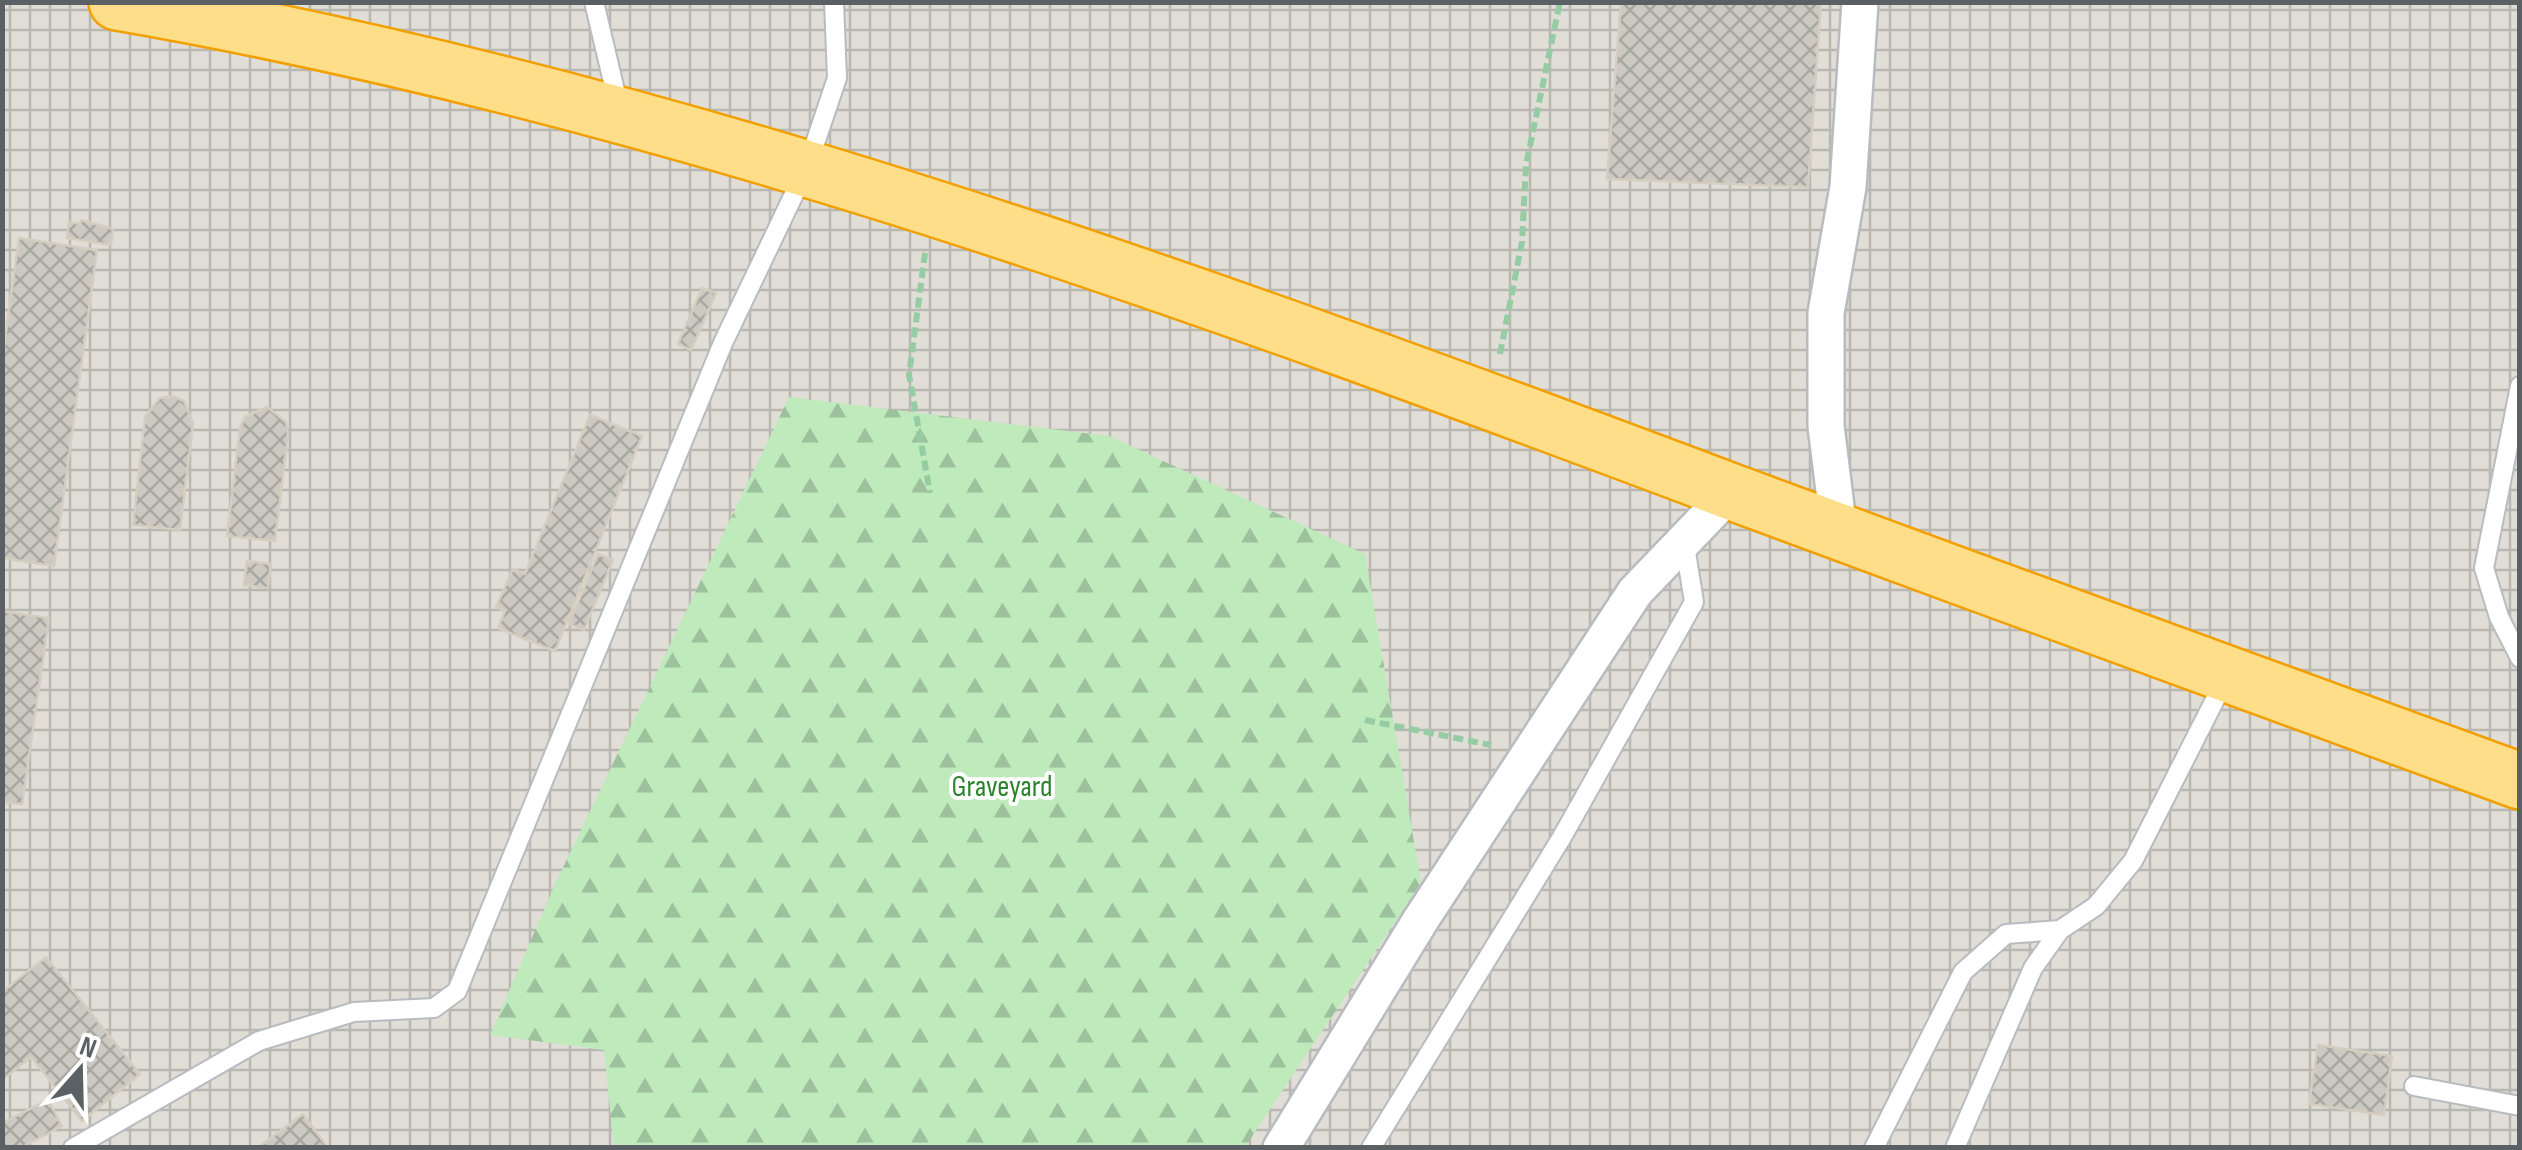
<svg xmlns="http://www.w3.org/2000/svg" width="2522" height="1150" font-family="'Sofia Sans Condensed',sans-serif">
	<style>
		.industrial { fill: url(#industrial-grid) }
		.forest { fill: url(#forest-firs) }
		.building { fill: url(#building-cross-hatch); stroke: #d5cec0; stroke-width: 2.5 }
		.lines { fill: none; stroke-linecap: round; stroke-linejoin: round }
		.lane-casing { stroke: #b8bbc0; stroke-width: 22 }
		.street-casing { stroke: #b8bbc0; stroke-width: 40 }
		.highway-casing { stroke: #f2a000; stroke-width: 60 }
		.path { stroke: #95cca3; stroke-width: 6; stroke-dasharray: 10 5; stroke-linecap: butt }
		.lane { stroke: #fff; stroke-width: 18 }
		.street { stroke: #fff; stroke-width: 35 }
		.highway { stroke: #ffde8a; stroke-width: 55 }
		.labels { text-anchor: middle; stroke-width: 8; stroke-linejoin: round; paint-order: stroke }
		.park-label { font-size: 30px; fill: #2b842d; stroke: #fff }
	</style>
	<defs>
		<pattern id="industrial-grid" width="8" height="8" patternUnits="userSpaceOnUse" patternTransform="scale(2.5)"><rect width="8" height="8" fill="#e0ded7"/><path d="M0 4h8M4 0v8" fill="none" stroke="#b9b7b2"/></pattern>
		<pattern id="forest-firs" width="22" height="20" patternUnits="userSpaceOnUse" patternTransform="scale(2.5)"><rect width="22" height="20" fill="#beeabc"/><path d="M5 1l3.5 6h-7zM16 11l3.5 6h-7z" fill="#9dc19c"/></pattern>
		<pattern id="building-cross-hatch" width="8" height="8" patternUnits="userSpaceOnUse" patternTransform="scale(2.5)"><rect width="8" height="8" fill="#ccc9c2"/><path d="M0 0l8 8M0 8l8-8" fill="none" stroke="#a9a7a1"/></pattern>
	</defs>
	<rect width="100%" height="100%" fill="#efece3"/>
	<path class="industrial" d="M 2,3 L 2519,3 L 2519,1147 L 3,1147 Z"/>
	<path class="forest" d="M 789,397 L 1109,436 L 1365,554 L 1421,883 L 1245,1147 L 614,1147 L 604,1050 L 490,1035 L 556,882 Z"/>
	<path class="building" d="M 1621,2 L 1821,2 L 1808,187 L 1607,179 Z
		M 81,220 L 113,229 L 111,245 L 67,238 L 69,222 L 80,224 Z
		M 19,238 L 97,250 L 54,566 L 2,558 L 2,361 Z
		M 702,288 L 716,293 L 691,350 L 678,344 Z
		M 172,396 L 184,401 L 193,423 L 180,530 L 133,525 L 145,417 L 160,398 Z
		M 267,407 L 286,422 L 288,434 L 275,541 L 227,536 L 240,428 L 245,417 Z
		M 590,415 L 642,436 L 555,651 L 498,628 L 505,611 L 496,607 L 513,569 L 525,574 Z
		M 598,554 L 613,560 L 584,630 L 569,624 Z
		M 247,561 L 271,564 L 268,588 L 244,585 Z
		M 2,611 L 49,618 L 22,804 L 2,802 Z
		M 46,957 L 140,1074 L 82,1121 L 31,1057 L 2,1080 L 2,992 Z
		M 2318,1045 L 2392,1056 L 2384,1115 L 2309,1104 Z
		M 48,1100 L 62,1126 L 20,1148 L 2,1148 L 2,1123 Z
		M 303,1114 L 328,1148 L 260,1148 L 259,1147 Z"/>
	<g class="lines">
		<defs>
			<path id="lane" d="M 594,2 L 619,107
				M 2520,386 L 2484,568 L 2499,617 L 2520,658
				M 2414,1086 L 2520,1106
				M 73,1148 L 259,1041 L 354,1012 L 434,1008 L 457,991 L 723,343 L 807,167 L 837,78 L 834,2
				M 1371,1148 L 1562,837 L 1694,602 L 1684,540
				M 1874,1148 L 1963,972 L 2006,934 L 2060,930
				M 1955,1148 L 2033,968 L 2060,930 L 2096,906 L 2133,861 L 2226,678"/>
			<path id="street" d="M 1839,531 L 1826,426 L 1826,313 L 1848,187 L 1860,2
				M 1281,1148 L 1420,921 L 1635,592 L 1731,492"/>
			<path id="highway" d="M 117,2 C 673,98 1205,294 1732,492 C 1994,590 2257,684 2520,781"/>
		</defs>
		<use href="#lane" class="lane-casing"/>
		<use href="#street" class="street-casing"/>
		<use href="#highway" class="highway-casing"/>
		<path class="path" d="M 925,253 L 909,375 L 930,493
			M 1500,354 L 1522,242 L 1526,165 L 1560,2
			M 1365,720 L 1491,745"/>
		<use href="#lane" class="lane"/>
		<use href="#street" class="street"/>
		<use href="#highway" class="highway"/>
	</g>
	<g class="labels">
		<g class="park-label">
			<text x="1002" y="796">Graveyard</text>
		</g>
	</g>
	<rect width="2522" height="1150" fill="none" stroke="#5b6065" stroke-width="10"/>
	<g transform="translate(80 1070) rotate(20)" stroke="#ffffff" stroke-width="8" paint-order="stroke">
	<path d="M0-8L18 38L0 25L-18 38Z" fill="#5b6065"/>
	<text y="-15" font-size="28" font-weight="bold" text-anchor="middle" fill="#5b6065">N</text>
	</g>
</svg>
